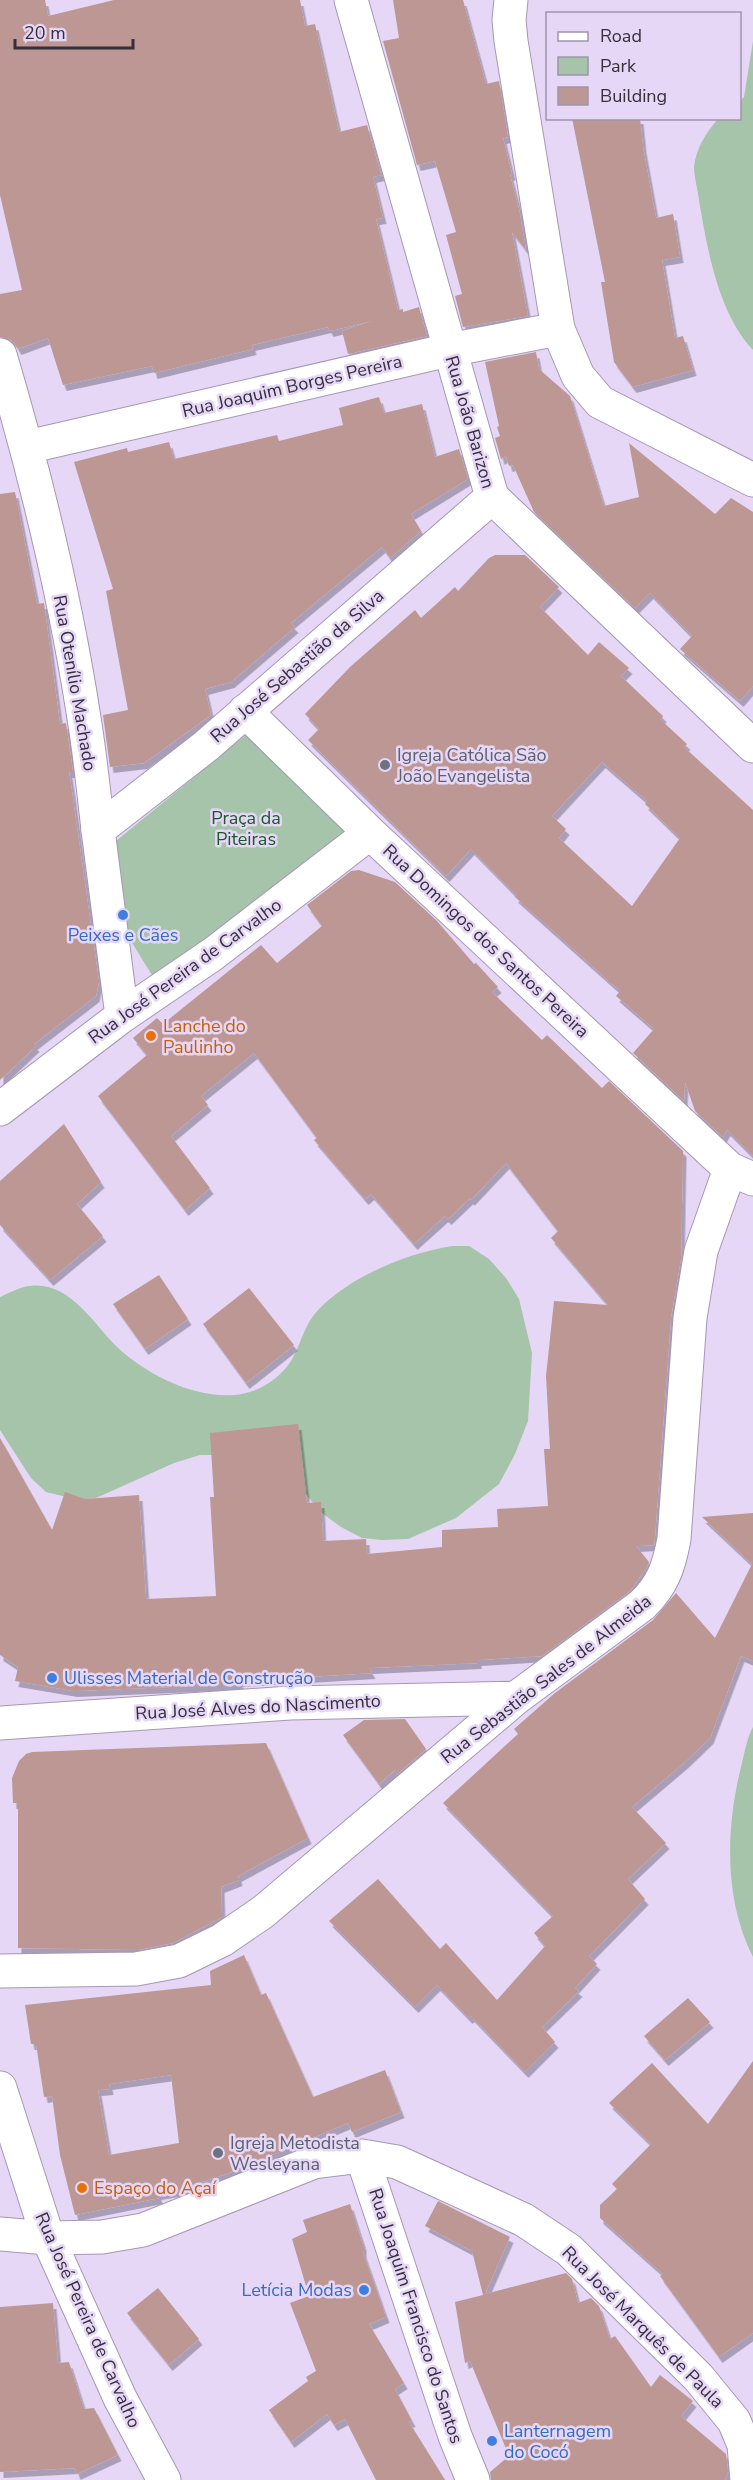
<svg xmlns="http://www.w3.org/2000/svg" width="753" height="2480" font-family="'Nunito Sans',sans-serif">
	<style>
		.green { fill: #a5c4a9 }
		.building { fill: #bd9793; fill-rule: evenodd; filter: url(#shadow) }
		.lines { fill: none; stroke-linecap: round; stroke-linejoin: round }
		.minor-casing { stroke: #a597b5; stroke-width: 35 }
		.tertiary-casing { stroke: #a597b5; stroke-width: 35 }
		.minor { stroke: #fff; stroke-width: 33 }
		.tertiary { stroke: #fff; stroke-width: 33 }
		.worship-dot { fill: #6b7280; stroke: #e6d7f7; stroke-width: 2 }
		.shop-dot { fill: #3f7fe0; stroke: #e6d7f7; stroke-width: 2 }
		.food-dot { fill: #e8710a; stroke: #e6d7f7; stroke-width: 2 }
		.labels { text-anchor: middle; stroke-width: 5; stroke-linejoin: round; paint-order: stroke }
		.street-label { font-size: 18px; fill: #352f3c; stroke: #e6d7f7 }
		.worship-label { font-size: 18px; fill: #5b616d; stroke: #e6d7f7; text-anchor: start }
		.park-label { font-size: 18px; fill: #1a582a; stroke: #e6d7f7 }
		.shop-label { font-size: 18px; fill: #366cbe; stroke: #e6d7f7; text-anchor: start }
		.food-label { font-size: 18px; fill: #c56008; stroke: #e6d7f7; text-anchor: start }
	</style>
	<defs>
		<filter id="shadow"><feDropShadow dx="3.5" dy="6" stdDeviation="0" flood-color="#0004"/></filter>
	</defs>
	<rect width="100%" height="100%" fill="#e6d7f7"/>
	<path class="green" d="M 753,41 L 753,350 C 718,313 707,248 699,200 C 698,190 694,177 694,167 C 696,148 706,133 718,119 L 740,118 L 740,101 L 744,97 Z
		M 252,730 L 357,834 L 158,985 L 118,920 L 116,841 Z
		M 452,1246 L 469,1246 L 489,1259 L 506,1278 L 519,1299 L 532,1353 L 528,1421 L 515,1454 L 499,1484 L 456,1518 L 408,1539 L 382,1540 L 362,1538 L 341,1527 L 322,1513 L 293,1480 L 224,1455 L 200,1455 L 174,1463 L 96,1498 L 79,1500 L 46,1492 L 31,1478 L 0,1430 L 0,1297 C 9,1293 20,1287 30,1286 C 69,1281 92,1322 116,1346 C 145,1374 193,1398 234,1395 C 256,1394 280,1379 291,1361 C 302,1343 303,1326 319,1309 C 351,1276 408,1253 452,1246 Z
		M 753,1727 L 753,1957 C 723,1898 726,1825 742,1763 C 745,1751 747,1738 753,1727 Z"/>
	<path class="building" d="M 0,0 L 45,0 L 48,16 L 114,0 L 300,0 L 305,26 L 315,24 L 339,132 L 367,125 L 381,175 L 373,177 L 383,218 L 376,219 L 398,310 L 403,309 L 403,312 L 419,307 L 427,336 L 348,354 L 342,331 L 372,321 L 330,331 L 328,327 L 252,345 L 253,349 L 154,373 L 152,366 L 63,385 L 48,338 L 18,349 L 13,341 L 0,337 L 0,294 L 22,290 L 0,195 Z
		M 393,0 L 463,0 L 486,84 L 499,81 L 508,137 L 503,138 L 512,174 L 510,175 L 519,209 L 526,250 L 512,232 L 528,316 L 463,327 L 455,296 L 462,294 L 446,235 L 456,232 L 435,161 L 417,165 L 383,41 L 399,38 Z
		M 572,118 L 640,118 L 643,147 L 656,218 L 673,214 L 680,257 L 662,260 L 675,338 L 683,336 L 693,370 L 633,387 L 614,362 L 601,282 L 605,282 Z
		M 536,352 L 539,369 L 570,396 L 604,506 L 639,497 L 629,443 L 715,514 L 731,498 L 753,512 L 753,686 L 740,701 L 680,649 L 692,636 L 650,593 L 635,608 L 534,512 L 513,465 L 509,466 L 506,456 L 501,459 L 495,438 L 500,436 L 497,427 L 499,426 L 485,362 Z
		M 379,397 L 384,413 L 422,404 L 435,457 L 459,449 L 468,479 L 411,514 L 421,531 L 390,558 L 382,547 L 291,623 L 295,627 L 231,682 L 205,689 L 211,715 L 144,763 L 110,767 L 103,715 L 128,710 L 106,591 L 113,589 L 74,462 L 127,448 L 128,452 L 169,442 L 174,459 L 277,435 L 279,441 L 343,425 L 339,408 Z
		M 15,492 L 37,604 L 44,603 L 45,611 L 60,724 L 66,723 L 73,772 L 69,772 L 71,785 L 99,982 L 96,996 L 34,1044 L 36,1046 L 0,1080 L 0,494 Z
		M 495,555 L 525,555 L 559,587 L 540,607 L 588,655 L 599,642 L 629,668 L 621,676 L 663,716 L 661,720 L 687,744 L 684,747 L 753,810 L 753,1156 L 727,1130 L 723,1137 L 695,1111 L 685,1082 L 684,1101 L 633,1053 L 654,1029 L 616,996 L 620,991 L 515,897 L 516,895 L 471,849 L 446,876 L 308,740 L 319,729 L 305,714 L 350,667 L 415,610 L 421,618 L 455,587 L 458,591 L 489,558 ZM 602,762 L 647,801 L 645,804 L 680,838 L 632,906 L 559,838 L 566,829 L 552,816 Z
		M 359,870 L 395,882 L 437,921 L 474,964 L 476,963 L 498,987 L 492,992 L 542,1040 L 547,1035 L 602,1088 L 609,1081 L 683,1151 L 681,1258 L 671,1317 L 655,1536 L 654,1545 L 636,1546 L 649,1562 L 647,1567 L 630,1591 L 542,1656 L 478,1660 L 478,1663 L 369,1668 L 372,1673 L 239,1681 L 241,1684 L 74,1691 L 15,1681 L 18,1667 L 0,1655 L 0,1438 L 52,1530 L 65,1492 L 85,1499 L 139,1495 L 146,1599 L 216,1596 L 210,1497 L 214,1497 L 210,1433 L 298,1424 L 307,1503 L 321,1502 L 323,1541 L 366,1539 L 367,1554 L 442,1547 L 442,1530 L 498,1527 L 497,1509 L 548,1506 L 544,1449 L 550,1449 L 546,1376 L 554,1301 L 608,1305 L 551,1238 L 558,1231 L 506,1163 L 471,1200 L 470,1198 L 448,1219 L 445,1216 L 414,1244 L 371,1194 L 365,1199 L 314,1140 L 317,1138 L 254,1053 L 201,1096 L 208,1105 L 171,1136 L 210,1188 L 185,1210 L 98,1096 L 147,1055 L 133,1038 L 157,1018 L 163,1024 L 261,945 L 277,963 L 322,926 L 307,905 L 351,871 Z
		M 64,1124 L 101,1182 L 77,1204 L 103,1236 L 50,1280 L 0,1225 L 0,1181 Z
		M 159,1275 L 188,1319 L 145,1349 L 113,1304 Z
		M 249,1288 L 294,1345 L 246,1383 L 203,1324 Z
		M 753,1513 L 753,1661 L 741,1656 L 710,1738 L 685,1762 L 632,1807 L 666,1843 L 628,1879 L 645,1899 L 589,1956 L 597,1964 L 575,1988 L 579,1991 L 542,2027 L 555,2042 L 525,2072 L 471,2016 L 469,2018 L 437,1985 L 415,2007 L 329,1921 L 378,1879 L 440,1949 L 446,1943 L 497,2000 L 545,1946 L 534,1933 L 553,1916 L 443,1803 L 518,1734 L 514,1729 L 555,1693 L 653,1620 L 676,1593 L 715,1638 L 752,1564 L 702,1517 Z
		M 405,1719 L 426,1749 L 396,1775 L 396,1769 L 379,1784 L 343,1735 L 364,1720 Z
		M 266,1743 L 308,1838 L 238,1876 L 239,1880 L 221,1887 L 222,1917 L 173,1943 L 138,1950 L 18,1948 L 18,1803 L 13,1803 L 12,1778 L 19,1761 L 26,1754 L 32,1752 Z
		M 244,1955 L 261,1995 L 266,1993 L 313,2097 L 385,2070 L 401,2112 L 352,2132 L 348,2123 L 267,2157 L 268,2160 L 187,2187 L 187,2189 L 158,2194 L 159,2198 L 75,2215 L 60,2155 L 52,2096 L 44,2097 L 36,2044 L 31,2044 L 25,2005 L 211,1985 L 210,1971 ZM 171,2075 L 179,2143 L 109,2155 L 98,2090 L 110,2089 L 109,2084 Z
		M 688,1998 L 710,2022 L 665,2060 L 644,2036 Z
		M 753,2061 L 753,2333 L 719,2357 L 660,2276 L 663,2274 L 600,2218 L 600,2205 L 617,2189 L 612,2184 L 651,2144 L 609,2103 L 652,2063 L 708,2124 Z
		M 438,2201 L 510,2237 L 485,2294 L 566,2273 L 572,2279 L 578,2303 L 591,2298 L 599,2306 L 610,2339 L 615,2336 L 651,2387 L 660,2375 L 693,2401 L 681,2416 L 726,2454 L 728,2472 L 725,2480 L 491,2480 L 490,2472 L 509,2456 L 470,2361 L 465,2363 L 455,2302 L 483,2295 L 472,2251 L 425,2226 Z
		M 350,2204 L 363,2245 L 363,2252 L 386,2317 L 369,2324 L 404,2383 L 395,2389 L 412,2421 L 409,2422 L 445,2480 L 376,2480 L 345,2419 L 334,2425 L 327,2414 L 291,2442 L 269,2410 L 308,2381 L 306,2377 L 316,2371 L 290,2303 L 309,2296 L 292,2239 L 307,2232 L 303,2220 Z
		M 158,2288 L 199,2339 L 169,2365 L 127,2313 Z
		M 53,2303 L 58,2363 L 69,2362 L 84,2409 L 94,2408 L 118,2455 L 77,2474 L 75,2468 L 0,2472 L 0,2307 Z"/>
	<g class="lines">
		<defs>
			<path id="minor" d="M 511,0 L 509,20 L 511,41 L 558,329 L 578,376 L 600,402 L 753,480
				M 27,447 L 449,350 L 558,329
				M 492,497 L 753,746
				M 245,711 L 370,833 L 730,1169 L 753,1179
				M 98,830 L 122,1016
				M 0,1109 L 122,1016 L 213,954 L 370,833
				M 0,1723 L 290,1703 L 516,1698
				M 0,1971 L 136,1969 L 179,1961 L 222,1940 L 263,1912 L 516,1698 L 642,1605 C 663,1585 669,1566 674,1539 L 690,1318 L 701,1251 L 730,1169
				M 0,2088 L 48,2238 L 120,2398 L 164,2480
				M 362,2156 L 455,2436 L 473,2480
				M 0,2234 L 48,2238 L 102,2237 L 143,2230 L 314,2162 L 362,2156 L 397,2162 L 524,2220 L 569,2250 L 698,2377 L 734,2421 L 744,2445 L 747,2480"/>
			<path id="tertiary" d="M 0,355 C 35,473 65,595 84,718 C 90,755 94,793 98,830
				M 98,830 L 206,746 L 492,497 L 351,0"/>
		</defs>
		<use href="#minor" class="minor-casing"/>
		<use href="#tertiary" class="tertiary-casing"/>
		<use href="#minor" class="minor"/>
		<use href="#tertiary" class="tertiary"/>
	</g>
	<g class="worship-dot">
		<circle cx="385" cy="765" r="6"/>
		<circle cx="218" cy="2153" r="6"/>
	</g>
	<g class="shop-dot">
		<circle cx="123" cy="915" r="6"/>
		<circle cx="52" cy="1678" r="6"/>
		<circle cx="364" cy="2290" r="6"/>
		<circle cx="492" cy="2441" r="6"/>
	</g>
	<g class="food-dot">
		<circle cx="151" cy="1036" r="6"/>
		<circle cx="82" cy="2188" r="6"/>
	</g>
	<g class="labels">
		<g class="street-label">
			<text transform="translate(292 386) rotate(-13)" y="6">Rua Joaquim Borges Pereira</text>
			<text transform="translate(470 422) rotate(74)" y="6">Rua João Barizon</text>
			<text transform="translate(297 666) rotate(-41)" y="6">Rua José Sebastião da Silva</text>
			<text transform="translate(75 683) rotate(80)" y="6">Rua Otenílio Machado</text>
			<text transform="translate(486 941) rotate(43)" y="6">Rua Domingos dos Santos Pereira</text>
			<text transform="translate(185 971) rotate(-36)" y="6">Rua José Pereira de Carvalho</text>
			<text transform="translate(546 1679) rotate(-38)" y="6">Rua Sebastião Sales de Almeida</text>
			<text transform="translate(258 1707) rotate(-3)" y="6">Rua José Alves do Nascimento</text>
			<text transform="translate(416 2316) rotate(72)" y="6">Rua Joaquim Francisco do Santos</text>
			<text transform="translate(88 2320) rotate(66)" y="6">Rua José Pereira de Carvalho</text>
			<text transform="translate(643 2327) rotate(45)" y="6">Rua José Marquês de Paula</text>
		</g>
		<g class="worship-label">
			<text x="397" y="761">Igreja Católica São<tspan x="397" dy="21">João Evangelista</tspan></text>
			<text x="230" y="2149">Igreja Metodista<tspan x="230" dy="21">Wesleyana</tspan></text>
		</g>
		<g class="park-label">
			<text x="246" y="824">Praça da<tspan x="246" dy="21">Piteiras</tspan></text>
		</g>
		<g class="shop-label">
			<text x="123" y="941" text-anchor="middle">Peixes e Cães</text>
			<text x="64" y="1684">Ulisses Material de Construção</text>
			<text x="352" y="2296" text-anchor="end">Letícia Modas</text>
			<text x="504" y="2437">Lanternagem<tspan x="504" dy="21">do Cocó</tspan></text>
		</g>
		<g class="food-label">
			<text x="163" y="1032">Lanche do<tspan x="163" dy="21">Paulinho</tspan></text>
			<text x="94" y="2194">Espaço do Açaí</text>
		</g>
	</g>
	<rect x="546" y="12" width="195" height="108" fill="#e6d7f7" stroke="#9f94ac" stroke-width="1.5"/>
	<rect x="558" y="32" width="30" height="9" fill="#ffffff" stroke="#9f94ac" stroke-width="1.5"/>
	<text x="600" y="42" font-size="18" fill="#352f3c">Road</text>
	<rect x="558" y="57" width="30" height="18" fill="#a5c4a9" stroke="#9f94ac" stroke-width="1.5"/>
	<text x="600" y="72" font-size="18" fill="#352f3c">Park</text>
	<rect x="558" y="87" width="30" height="18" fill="#bd9793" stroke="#9f94ac" stroke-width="1.5"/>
	<text x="600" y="102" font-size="18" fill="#352f3c">Building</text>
	<path d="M15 39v9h118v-9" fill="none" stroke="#352f3c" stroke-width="3"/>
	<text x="24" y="39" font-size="18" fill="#352f3c" stroke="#e6d7f7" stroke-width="4.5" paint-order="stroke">20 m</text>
</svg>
